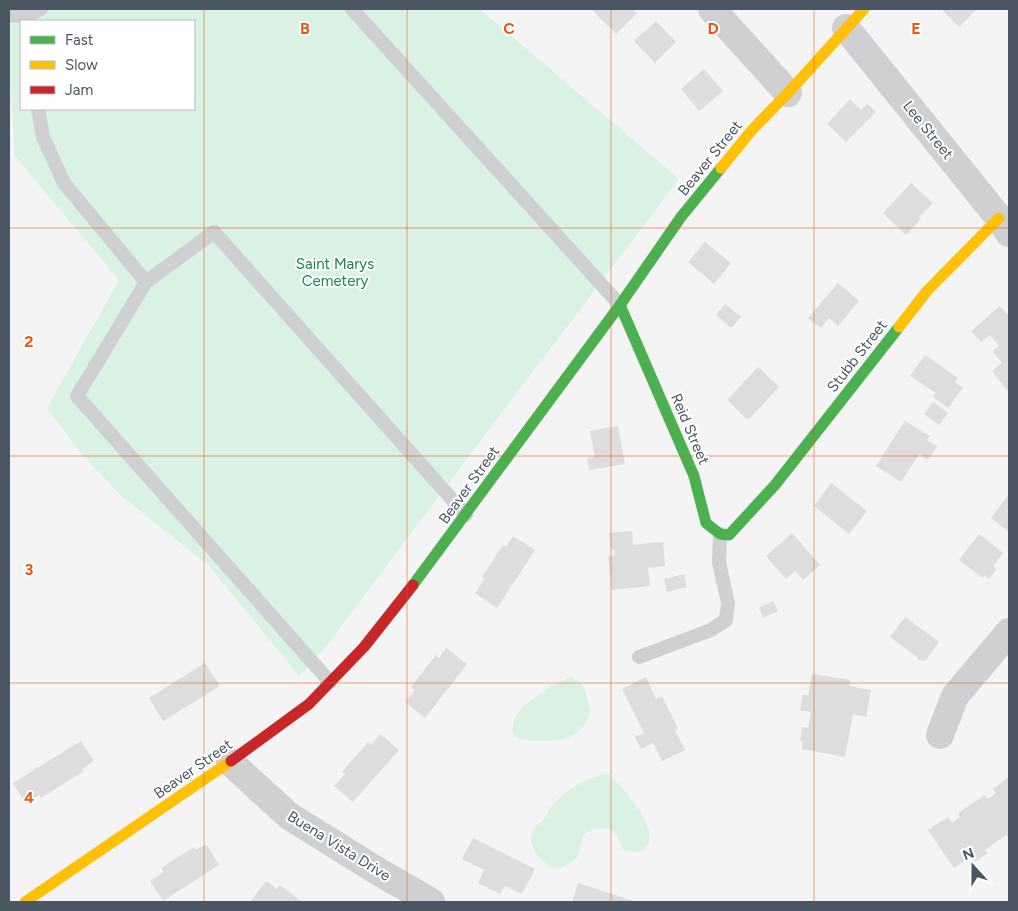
<svg xmlns="http://www.w3.org/2000/svg" width="1018" height="911" font-family="Figtree,sans-serif">
	<style>
		.green { fill: #d9f2e3; fill-rule: evenodd }
		.building { fill: #ddddde }
		.lines { fill: none; stroke-linecap: round; stroke-linejoin: round }
		.lane { stroke: #ced0d2; stroke-width: 14 }
		.street { stroke: #ced0d2; stroke-width: 28 }
		.fast { stroke: #4caf50; stroke-width: 11 }
		.slow { stroke: #ffc107; stroke-width: 11 }
		.jam { stroke: #c62828; stroke-width: 11 }
		.grid { fill: none; stroke: #e8590c; stroke-width: 1; stroke-opacity: 0.55 }
		.labels { text-anchor: middle; stroke-width: 4; stroke-linejoin: round; paint-order: stroke }
		.street-label { font-size: 15px; fill: #4a5661; stroke: #fff }
		.park-label { font-size: 15px; fill: #17864f; stroke: #fff }
		.grid-label { font-size: 16px; text-anchor: middle; font-weight: bold; fill: #e8590c; stroke: #fff; stroke-width: 4; stroke-linejoin: round; paint-order: stroke }
	</style>
	<rect width="100%" height="100%" fill="#f4f4f4"/>
	<path class="green" d="M 9,9 L 480,9 L 679,179 L 500,415 L 333,637 L 323,651 L 299,676 L 210,567 L 119,494 L 81,453 L 47,408 L 119,280 L 15,156 L 9,62 ZM 21,21 L 194,21 L 194,109 L 21,109 Z
		M 570,677 C 580,681 585,686 587,697 C 588,701 590,707 590,712 C 588,725 576,735 564,739 C 557,741 548,741 541,741 C 529,741 519,741 512,732 C 513,728 513,724 514,720 C 522,702 552,685 570,677 Z
		M 609,774 C 621,786 665,832 644,849 C 638,854 629,852 622,849 C 621,844 619,838 616,834 C 608,824 591,829 583,835 L 578,856 L 567,865 L 559,869 C 555,868 551,867 548,865 C 536,859 526,841 534,829 C 536,825 542,822 545,818 C 547,815 548,811 550,808 C 566,789 584,778 609,774 Z"/>
	<path class="building" d="M 595,9 L 632,9 L 637,13 L 616,34 L 593,11 Z
		M 941,9 L 977,9 L 959,27 Z
		M 656,21 L 676,42 L 655,63 L 634,41 Z
		M 704,69 L 723,91 L 699,111 L 681,89 Z
		M 850,99 L 861,110 L 867,104 L 876,112 L 846,142 L 827,124 Z
		M 911,183 L 933,203 L 919,217 L 921,219 L 906,235 L 883,213 Z
		M 705,242 L 731,263 L 714,284 L 688,262 Z
		M 838,283 L 859,301 L 838,326 L 829,318 L 821,328 L 808,318 Z
		M 725,304 L 741,317 L 731,328 L 716,315 Z
		M 1000,306 L 1008,315 L 1009,314 L 1009,392 L 992,371 L 1002,363 L 993,351 L 999,346 L 990,335 L 981,342 L 971,331 Z
		M 925,355 L 958,378 L 955,382 L 963,388 L 948,408 L 933,397 L 936,393 L 910,376 Z
		M 758,367 L 779,387 L 748,420 L 727,400 Z
		M 933,402 L 948,413 L 939,425 L 924,414 Z
		M 905,421 L 930,436 L 927,440 L 937,446 L 928,460 L 919,454 L 901,482 L 876,466 Z
		M 618,426 L 625,464 L 589,470 L 587,458 L 595,457 L 590,431 Z
		M 831,483 L 867,511 L 849,534 L 814,506 Z
		M 1009,494 L 1009,532 L 991,518 Z
		M 632,531 L 633,545 L 663,542 L 665,566 L 648,568 L 650,586 L 612,590 L 608,556 L 615,556 L 614,549 L 611,550 L 609,533 Z
		M 792,533 L 820,565 L 803,580 L 795,571 L 786,579 L 766,556 Z
		M 979,534 L 1003,553 L 993,566 L 997,569 L 989,579 L 985,575 L 983,578 L 959,560 Z
		M 513,536 L 535,550 L 497,608 L 475,593 L 485,578 L 482,577 L 503,545 L 506,547 Z
		M 684,574 L 687,587 L 667,592 L 664,579 Z
		M 773,601 L 778,611 L 763,618 L 759,608 Z
		M 905,617 L 939,642 L 925,661 L 919,660 L 917,657 L 890,637 Z
		M 446,648 L 467,664 L 425,718 L 405,702 L 415,690 L 411,687 L 436,655 L 439,658 Z
		M 205,663 L 220,686 L 163,721 L 149,698 Z
		M 812,674 L 850,680 L 849,686 L 871,690 L 866,717 L 853,714 L 845,757 L 802,749 L 803,741 L 800,741 L 802,727 L 808,728 L 811,712 L 800,710 L 803,695 L 808,695 Z
		M 646,677 L 656,699 L 662,696 L 678,729 L 675,730 L 685,750 L 662,761 L 653,743 L 641,749 L 635,737 L 644,733 L 622,689 Z
		M 380,734 L 399,750 L 353,802 L 334,786 L 345,774 L 342,772 L 368,742 L 371,745 Z
		M 81,741 L 94,761 L 82,769 L 84,771 L 41,798 L 39,795 L 26,804 L 13,783 Z
		M 1009,777 L 1009,839 L 1006,835 L 985,850 L 988,853 L 975,862 L 970,857 L 954,868 L 928,830 L 948,817 L 952,823 L 960,817 L 958,813 L 985,795 L 988,799 L 996,793 L 993,789 Z
		M 473,838 L 535,869 L 522,894 L 505,886 L 500,894 L 478,883 L 484,870 L 462,859 Z
		M 206,844 L 219,865 L 163,901 L 150,881 L 164,872 L 161,868 L 194,847 L 196,850 Z
		M 266,881 L 277,889 L 280,885 L 302,902 L 252,902 L 251,901 Z
		M 578,883 L 637,902 L 572,902 Z"/>
	<g class="lines">
		<path class="lane" d="M 352,9 L 620,305
			M 9,15 L 25,16 L 41,9
			M 38,109 L 43,137 L 64,183 L 146,282 L 77,396 L 330,682
			M 146,282 L 214,232 L 466,515
			M 639,657 L 711,630 L 726,620 L 728,603 L 719,563 L 720,534"/>
		<path class="street" d="M 712,9 L 788,93
			M 846,28 L 999,218 L 1009,233
			M 940,735 L 955,696 L 1009,632
			M 230,762 L 289,816 L 379,872 L 431,902"/>
		<path class="fast" d="M 620,305 L 694,476 L 706,523 L 720,534 L 729,535 L 775,485 L 899,327
			M 413,585 L 620,305 L 681,217 L 721,168"/>
		<path class="slow" d="M 721,168 L 752,130 L 788,93 L 864,9
			M 899,327 L 927,291 L 999,218
			M 25,902 L 231,761"/>
		<path class="jam" d="M 231,761 L 309,704 L 364,647 L 413,585"/>
	</g>
	<path class="grid" d="M 204,9 L 204,902M 407,9 L 407,902M 611,9 L 611,902M 814,9 L 814,902M 9,228 L 1009,228M 9,456 L 1009,456M 9,683 L 1009,683"/>
	<g class="labels">
		<g class="street-label">
			<text transform="translate(928 130) rotate(51)" y="5">Lee Street</text>
			<text transform="translate(710 158) rotate(-51)" y="5">Beaver Street</text>
			<text transform="translate(857 356) rotate(-52)" y="5">Stubb Street</text>
			<text transform="translate(690 429) rotate(67)" y="5">Reid Street</text>
			<text transform="translate(469 485) rotate(-54)" y="5">Beaver Street</text>
			<text transform="translate(193 769) rotate(-35)" y="5">Beaver Street</text>
			<text transform="translate(339 846) rotate(32)" y="5">Buena Vista Drive</text>
		</g>
		<g class="park-label">
			<text x="335" y="269">Saint Marys<tspan x="335" dy="17">Cemetery</tspan></text>
		</g>
	</g>
	<g class="grid-label">
		<text x="305" y="34">B</text>
		<text x="509" y="34">C</text>
		<text x="713" y="34">D</text>
		<text x="916" y="34">E</text>
		<text x="29" y="347">2</text>
		<text x="29" y="575">3</text>
		<text x="29" y="803">4</text>
	</g>
	<rect width="1018" height="911" fill="none" stroke="#4a5661" stroke-width="20"/>
	<rect x="20" y="20" width="175" height="90" fill="#ffffff" stroke="#b7bbc0"/>
	<rect x="30" y="36" width="25" height="8" fill="#4caf50" stroke="#b7bbc0"/>
	<text x="65" y="45" font-size="15" fill="#4a5661">Fast</text>
	<rect x="30" y="61" width="25" height="8" fill="#ffc107" stroke="#b7bbc0"/>
	<text x="65" y="70" font-size="15" fill="#4a5661">Slow</text>
	<rect x="30" y="86" width="25" height="8" fill="#c62828" stroke="#b7bbc0"/>
	<text x="65" y="95" font-size="15" fill="#4a5661">Jam</text>
	<g transform="translate(973 866) rotate(339)" stroke="#ffffff" stroke-width="4" paint-order="stroke">
	<path d="M0-4L9 19L0 12L-9 19Z" fill="#4a5661"/>
	<text y="-8" font-size="14" font-weight="bold" text-anchor="middle" fill="#4a5661">N</text>
	</g>
</svg>
